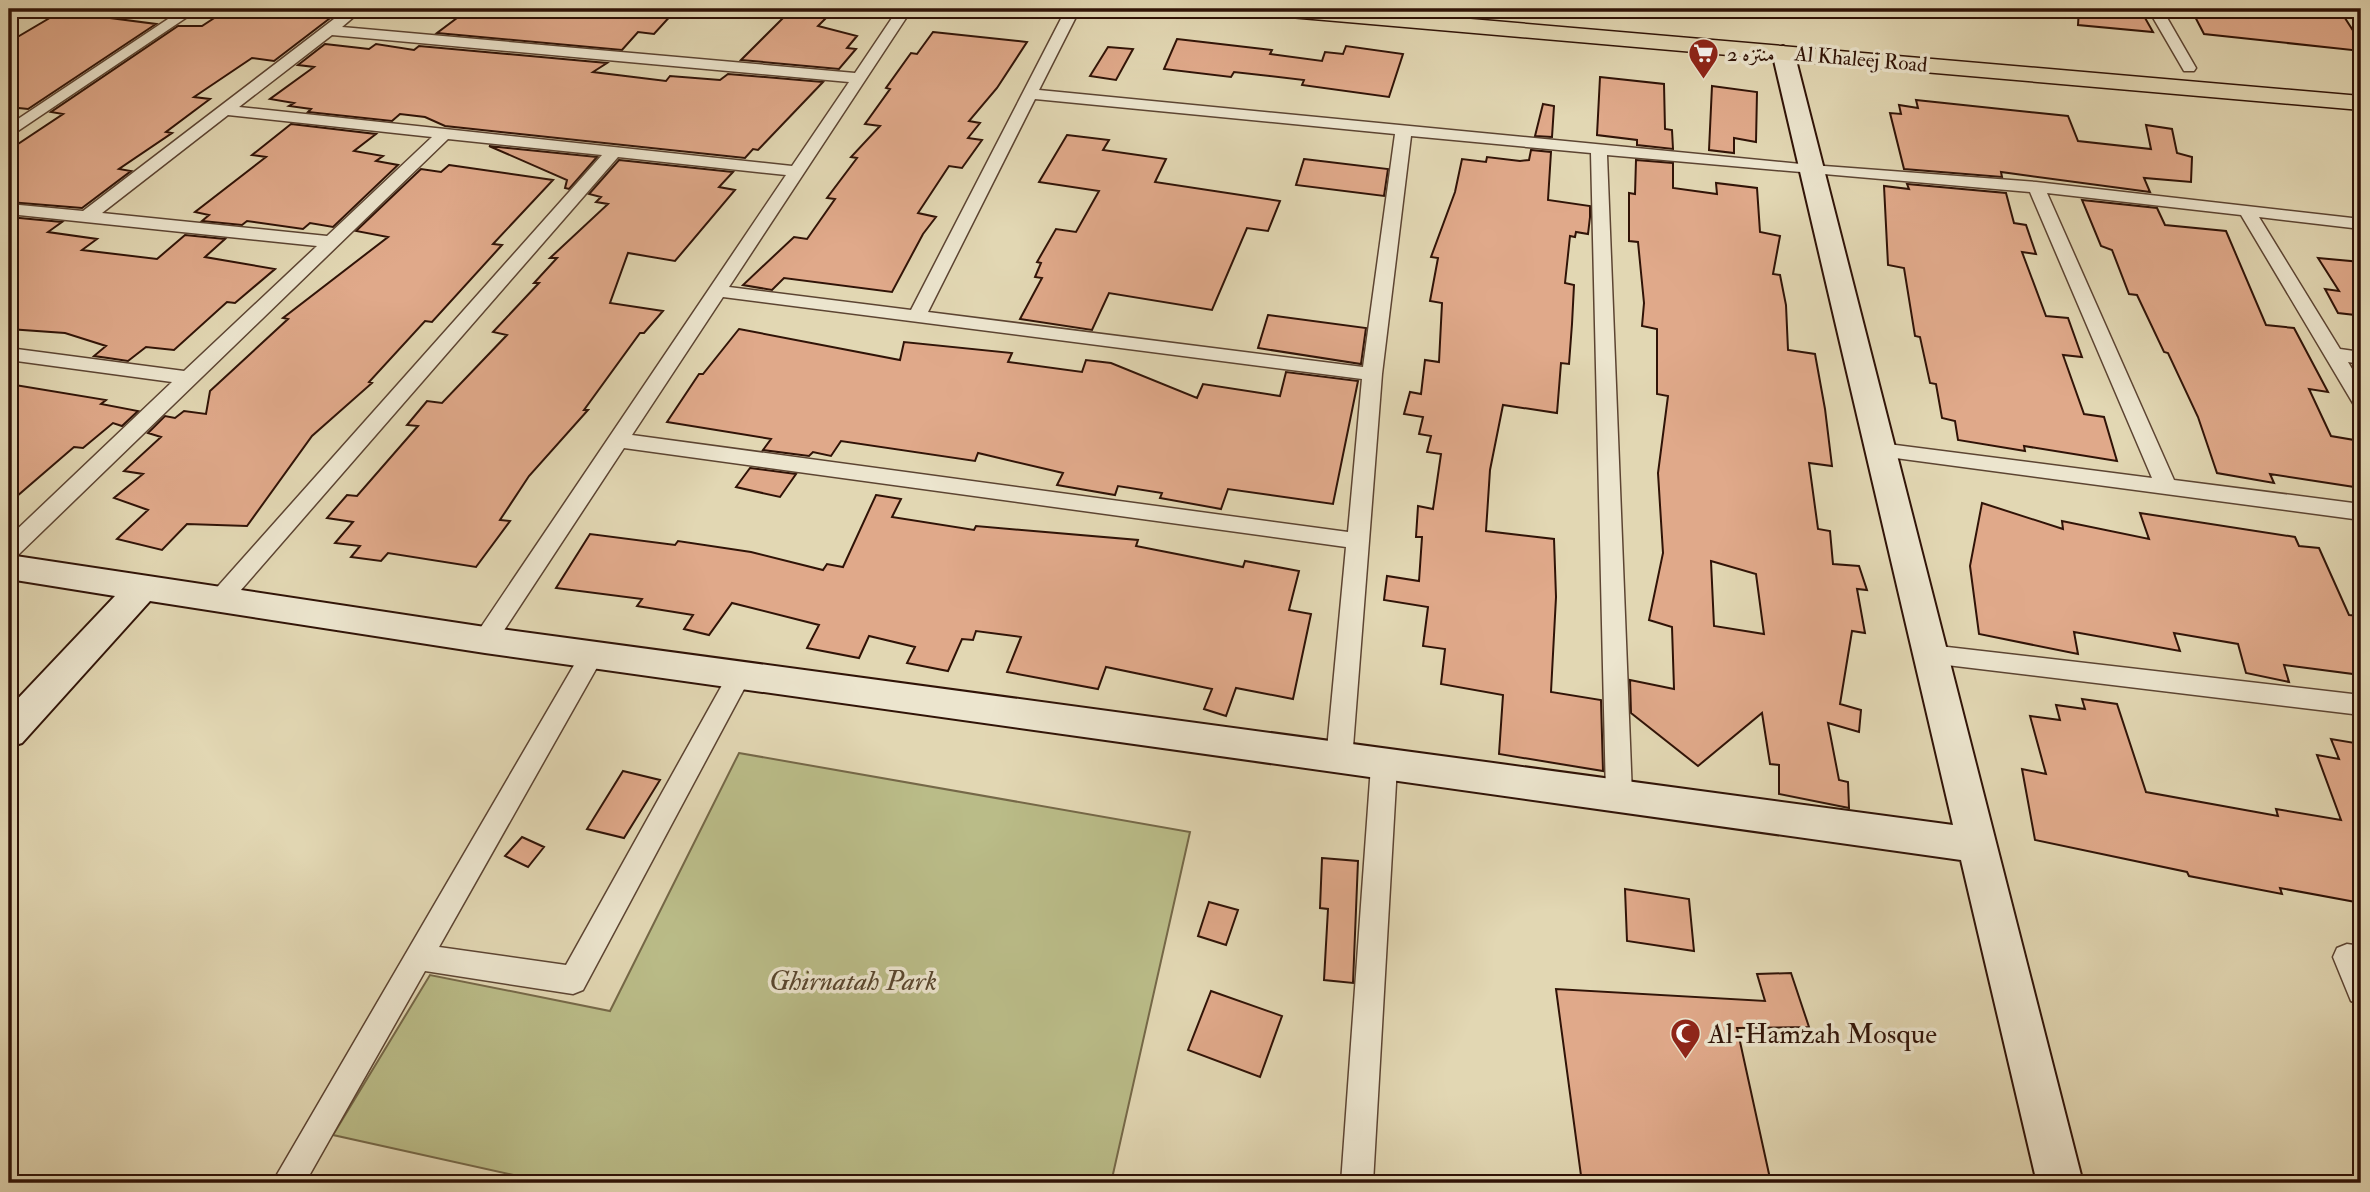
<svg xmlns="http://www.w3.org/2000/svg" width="2370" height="1192" font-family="'IM FELL Double Pica',Amiri,serif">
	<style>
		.green { fill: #babc88; stroke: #756848; stroke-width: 2 }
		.building { fill: #e0a98a; stroke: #301307; stroke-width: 2; fill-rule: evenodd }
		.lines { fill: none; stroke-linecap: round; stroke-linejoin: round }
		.street-casing { stroke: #5c4432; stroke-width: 3 }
		.secondary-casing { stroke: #301307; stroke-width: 4 }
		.primary-casing { stroke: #301307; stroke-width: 3 }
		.street { fill: #ece5ce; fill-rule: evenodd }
		.secondary { fill: #ece5ce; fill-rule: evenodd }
		.primary { fill: #e2d7b3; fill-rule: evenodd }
		.labels { text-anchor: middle; stroke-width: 7; stroke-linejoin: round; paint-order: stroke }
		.far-poi-label { font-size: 21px; fill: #301307; stroke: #ece5ce; text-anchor: start }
		.far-street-label { font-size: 21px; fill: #301307; stroke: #ece5ce }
		.near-park-label { font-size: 28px; font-style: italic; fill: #59462e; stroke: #ece5ce }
		.near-poi-label { font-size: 28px; fill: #301307; stroke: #ece5ce; text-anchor: start }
	</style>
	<rect width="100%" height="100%" fill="#e2d7b3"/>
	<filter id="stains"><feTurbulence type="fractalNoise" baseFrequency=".00286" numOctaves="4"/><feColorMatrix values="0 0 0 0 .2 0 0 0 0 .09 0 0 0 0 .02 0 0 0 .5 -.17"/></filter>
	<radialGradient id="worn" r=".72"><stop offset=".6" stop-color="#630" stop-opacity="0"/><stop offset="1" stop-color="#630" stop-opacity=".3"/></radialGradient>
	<path class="green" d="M 739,753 L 1190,832 L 1111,1183 L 550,1183 L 333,1135 L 430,975 L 610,1011 Z"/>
	<path class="building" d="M 65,9 L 105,9 L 95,16 L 156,24 L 28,109 L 9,107 L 9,42 Z
		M 228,9 L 342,9 L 274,61 L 252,58 L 194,97 L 210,99 L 166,132 L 172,133 L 119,169 L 131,171 L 82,208 L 9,202 L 9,150 L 63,114 L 51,112 L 178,26 L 202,26 Z
		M 469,9 L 641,9 L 674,12 L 654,34 L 638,32 L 622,50 L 437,33 Z
		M 792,9 L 832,12 L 818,26 L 857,36 L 847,48 L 856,49 L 839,69 L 741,60 Z
		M 2079,9 L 2140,9 L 2153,32 L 2078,25 Z
		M 2191,9 L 2283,9 L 2343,15 L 2361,43 L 2361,51 L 2204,34 Z
		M 933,32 L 1027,42 L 997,88 L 969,121 L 980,123 L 968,138 L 982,140 L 962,168 L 949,166 L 918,213 L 936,217 L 923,234 L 892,292 L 784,278 L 772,290 L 743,285 L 794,237 L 807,239 L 835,199 L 827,198 L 857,158 L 851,157 L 880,126 L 865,124 L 890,89 L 886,88 L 911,53 L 917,54 Z
		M 1177,39 L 1272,50 L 1270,54 L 1322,61 L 1325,52 L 1343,54 L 1346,46 L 1403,54 L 1389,97 L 1302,85 L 1304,80 L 1234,72 L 1231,77 L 1164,69 Z
		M 325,44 L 369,49 L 376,44 L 414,50 L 419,46 L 607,63 L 593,72 L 666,81 L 670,76 L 720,80 L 728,74 L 823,82 L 758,150 L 753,149 L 745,158 L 445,126 L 425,117 L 400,114 L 392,121 L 308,112 L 311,109 L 289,106 L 294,103 L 270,99 L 314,67 L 298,65 Z
		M 1108,47 L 1133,49 L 1116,80 L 1090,76 Z
		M 1600,77 L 1664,84 L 1665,129 L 1672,130 L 1673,149 L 1637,145 L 1637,140 L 1597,135 Z
		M 1712,86 L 1757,92 L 1756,142 L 1734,138 L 1734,153 L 1709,150 Z
		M 1916,100 L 2068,116 L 2078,141 L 2151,149 L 2146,125 L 2172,129 L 2177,153 L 2192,157 L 2191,182 L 2144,178 L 2150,192 L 2001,172 L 2002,177 L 1904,169 L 1890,113 L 1901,114 L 1899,105 L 1918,108 Z
		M 1543,104 L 1554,106 L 1552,137 L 1535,136 Z
		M 291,124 L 376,134 L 354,151 L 383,156 L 376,161 L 398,165 L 333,227 L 310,223 L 303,229 L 247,221 L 242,225 L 202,221 L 209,215 L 195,212 L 266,157 L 252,155 Z
		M 1067,135 L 1109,140 L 1103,150 L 1166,159 L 1155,182 L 1280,201 L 1268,231 L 1247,228 L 1212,310 L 1109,293 L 1092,330 L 1020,319 L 1042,278 L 1035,277 L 1041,263 L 1037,262 L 1056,229 L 1076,232 L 1099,191 L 1039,182 Z
		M 489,146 L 597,157 L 569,189 L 565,188 L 567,180 Z
		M 1531,150 L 1551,152 L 1548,200 L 1590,206 L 1590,217 L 1588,234 L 1576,232 L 1575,237 L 1570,236 L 1565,283 L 1574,285 L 1572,324 L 1569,364 L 1561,363 L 1557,413 L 1503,405 L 1490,470 L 1486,531 L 1554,539 L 1556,597 L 1551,692 L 1601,700 L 1603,771 L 1499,754 L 1503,695 L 1441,684 L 1445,649 L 1423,646 L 1428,607 L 1384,600 L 1387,576 L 1419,581 L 1422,537 L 1416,537 L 1418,506 L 1433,509 L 1441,454 L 1427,452 L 1431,436 L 1419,434 L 1423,417 L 1404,414 L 1410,392 L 1421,394 L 1425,360 L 1439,362 L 1442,303 L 1430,301 L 1438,258 L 1431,257 L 1455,192 L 1462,159 L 1486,162 L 1487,157 L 1520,161 L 1529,160 Z
		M 1304,159 L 1388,169 L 1384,196 L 1296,185 Z
		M 619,160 L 733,172 L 719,187 L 735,190 L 675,261 L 628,253 L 610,303 L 663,311 L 644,333 L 640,333 L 584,410 L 588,410 L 529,476 L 500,520 L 510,521 L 476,567 L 388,553 L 381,561 L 351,557 L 360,546 L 335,543 L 353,522 L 327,518 L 347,495 L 357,496 L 418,426 L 407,425 L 427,401 L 442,403 L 507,335 L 493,332 L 539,283 L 534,283 L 557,258 L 550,258 L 608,204 L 596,202 L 601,197 L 589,194 Z
		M 1636,160 L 1673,163 L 1673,188 L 1717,194 L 1716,183 L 1757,188 L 1760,232 L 1780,236 L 1773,274 L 1780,275 L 1786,305 L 1788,350 L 1815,354 L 1825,409 L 1832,466 L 1809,463 L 1818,529 L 1830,531 L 1833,564 L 1859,566 L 1867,590 L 1857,589 L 1865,633 L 1852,631 L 1840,704 L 1861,710 L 1859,732 L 1828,723 L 1839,780 L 1848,782 L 1849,808 L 1779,794 L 1779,765 L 1770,764 L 1762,713 L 1698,766 L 1631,713 L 1630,680 L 1674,689 L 1672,627 L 1649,620 L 1663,553 L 1658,473 L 1668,396 L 1657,394 L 1657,329 L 1642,326 L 1644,303 L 1638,242 L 1629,241 L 1629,193 L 1635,194 ZM 1711,561 L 1756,574 L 1764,634 L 1714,626 Z
		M 449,165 L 553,180 L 493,244 L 502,245 L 432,322 L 425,321 L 369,382 L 372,383 L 312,436 L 247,526 L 187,524 L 162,550 L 117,539 L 148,510 L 114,498 L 143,474 L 124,471 L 161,437 L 148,433 L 165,416 L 175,418 L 184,411 L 206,414 L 210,391 L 288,319 L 283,318 L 388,237 L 356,231 L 421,169 L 441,172 Z
		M 1907,184 L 2006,193 L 2014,223 L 2026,225 L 2036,254 L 2022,252 L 2046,316 L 2068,318 L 2082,357 L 2063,355 L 2084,414 L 2104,417 L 2117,461 L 2024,446 L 2025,451 L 1958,440 L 1955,421 L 1942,418 L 1936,384 L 1930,383 L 1920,337 L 1915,336 L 1904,268 L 1888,265 L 1884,186 L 1909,189 Z
		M 2082,200 L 2157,208 L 2165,225 L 2226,231 L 2266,325 L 2294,328 L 2328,392 L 2309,389 L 2331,436 L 2354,440 L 2361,454 L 2361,488 L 2270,474 L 2274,483 L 2217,473 L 2198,417 L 2168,353 L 2164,352 L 2137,295 L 2129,294 L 2112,250 L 2101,246 Z
		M 9,217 L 62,222 L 48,232 L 97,239 L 82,250 L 157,259 L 185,235 L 225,239 L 205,257 L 275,269 L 235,303 L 227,302 L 174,350 L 146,347 L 128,361 L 108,358 L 94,356 L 106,346 L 65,333 L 9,329 Z
		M 2318,258 L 2361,262 L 2361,325 L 2355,315 L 2338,313 L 2325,289 L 2339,291 Z
		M 1268,315 L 1366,328 L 1361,364 L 1258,348 Z
		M 739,329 L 900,360 L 904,342 L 1012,353 L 1008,362 L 1082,372 L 1086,360 L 1111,363 L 1197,398 L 1203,384 L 1280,396 L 1286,372 L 1358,381 L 1333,504 L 1228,489 L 1221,509 L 1160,498 L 1162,493 L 1118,486 L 1115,495 L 1057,485 L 1063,473 L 978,453 L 975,461 L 841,441 L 831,456 L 813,452 L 809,456 L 763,450 L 771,439 L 667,422 L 699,374 L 703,374 Z
		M 9,384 L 106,400 L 101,404 L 138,411 L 122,426 L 113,423 L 83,448 L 74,447 L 9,503 Z
		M 750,468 L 796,474 L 780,497 L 736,487 Z
		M 876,495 L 901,499 L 892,517 L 974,530 L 976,526 L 1138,540 L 1136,546 L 1243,567 L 1245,561 L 1299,571 L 1289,610 L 1311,614 L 1293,699 L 1236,688 L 1226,716 L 1204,709 L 1212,689 L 1106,667 L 1098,689 L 1007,672 L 1021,637 L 976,631 L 973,640 L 962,639 L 948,671 L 907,663 L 915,647 L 869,636 L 859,658 L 807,648 L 819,625 L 732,603 L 709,635 L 684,629 L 693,615 L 637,606 L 642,599 L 556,588 L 590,534 L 675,545 L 678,541 L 751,552 L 823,570 L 827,564 L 843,567 Z
		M 1982,503 L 2063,529 L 2062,521 L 2149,539 L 2140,513 L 2295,537 L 2299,546 L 2319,548 L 2349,615 L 2361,616 L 2361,675 L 2284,665 L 2289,682 L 2246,673 L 2238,644 L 2174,633 L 2180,651 L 2074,632 L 2078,654 L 1979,634 L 1970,566 Z
		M 2082,699 L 2117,704 L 2146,792 L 2278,816 L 2276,809 L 2341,820 L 2317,755 L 2339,759 L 2331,739 L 2361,744 L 2361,903 L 2280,888 L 2282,894 L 2189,876 L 2187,872 L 2035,840 L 2022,769 L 2046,774 L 2030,716 L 2060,720 L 2056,705 L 2085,709 Z
		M 623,771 L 660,780 L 624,838 L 587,829 Z
		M 522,837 L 544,847 L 528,867 L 505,856 Z
		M 1322,858 L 1358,861 L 1353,983 L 1324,980 L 1328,909 L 1320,908 Z
		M 1625,889 L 1689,899 L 1694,951 L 1627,941 Z
		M 1209,902 L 1238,910 L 1226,945 L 1198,936 Z
		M 1791,973 L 1809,1027 L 1737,1028 L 1771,1183 L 1582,1183 L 1556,989 L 1765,1001 L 1757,974 Z
		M 1211,991 L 1282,1016 L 1260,1077 L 1188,1050 Z"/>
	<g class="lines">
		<defs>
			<path id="street" d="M 9,9 L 26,9 L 9,19 Z
				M 183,9 L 199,9 L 9,137 L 9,125 Z
				M 347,9 L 363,9 L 342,27 L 855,73 L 898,9 L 912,9 L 729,287 L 911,310 L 1066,9 L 1080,9 L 1039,90 L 1811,165 L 2036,182 L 2361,219 L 2361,229 L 2259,217 L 2340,349 L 2361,352 L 2361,364 L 2348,362 L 2361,384 L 2361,407 L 2354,405 L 2241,215 L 2047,193 L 2174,480 L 2361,504 L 2361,520 L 1873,455 L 1870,450 L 1880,443 L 2152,478 L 2030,192 L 1607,155 L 1632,795 L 1628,803 L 1619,806 L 1610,803 L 1606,795 L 1591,153 L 1411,136 L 1382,374 L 1352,760 L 1348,768 L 1339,771 L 1330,768 L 1326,760 L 1346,547 L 624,448 L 493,647 L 485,649 L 477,647 L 473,640 L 477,633 L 786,175 L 618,157 L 227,606 L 219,609 L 211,606 L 208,600 L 211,594 L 602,155 L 448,139 L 17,556 L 9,558 L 9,537 L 172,382 L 9,360 L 9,348 L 184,371 L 317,246 L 9,214 L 9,204 L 83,211 ZM 332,35 L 849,82 L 792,166 L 239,107 ZM 1035,99 L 1395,134 L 1363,367 L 928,312 ZM 228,115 L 432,137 L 327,236 L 102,213 ZM 723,297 L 1362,379 L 1348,532 L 632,435 Z
				M 2148,9 L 2162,9 L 2196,68 L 2194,71 L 2184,71 Z
				M 1930,645 L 2361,695 L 2361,715 L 1930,663 L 1922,661 L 1918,654 L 1922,647 Z
				M 592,646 L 600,648 L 604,655 L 439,947 L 566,965 L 731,669 L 739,666 L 747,669 L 751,676 L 583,990 L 573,994 L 425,971 L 305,1183 L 272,1183 L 584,648 Z
				M 1384,755 L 1393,758 L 1397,766 L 1373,1183 L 1341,1183 L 1371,766 L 1375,758 Z
				M 2347,944 L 2361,946 L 2361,1005 L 2351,1001 L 2333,957 L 2337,948 Z"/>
			<path id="secondary" d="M 1500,9 L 1520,9 L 1520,10 L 1510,16 L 1503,14 Z
				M 1783,46 L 1794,52 L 2083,1183 L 2037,1183 L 1961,860 L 485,653 L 150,601 L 22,743 L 9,747 L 9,708 L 115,596 L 9,579 L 9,555 L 485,627 L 1953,825 L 1772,52 Z"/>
			<path id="primary" d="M 1267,9 L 1354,9 L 2361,96 L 2361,110 L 1278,16 L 1270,14 Z"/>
		</defs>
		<use href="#street" class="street-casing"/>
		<use href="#secondary" class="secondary-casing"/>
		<use href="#primary" class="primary-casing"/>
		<use href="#street" class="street"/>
		<use href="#secondary" class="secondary"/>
		<use href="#primary" class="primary"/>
	</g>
	<defs>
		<symbol id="supermarket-pin" viewBox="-11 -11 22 30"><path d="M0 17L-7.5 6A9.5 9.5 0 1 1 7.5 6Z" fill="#8f2418" stroke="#ece5ce"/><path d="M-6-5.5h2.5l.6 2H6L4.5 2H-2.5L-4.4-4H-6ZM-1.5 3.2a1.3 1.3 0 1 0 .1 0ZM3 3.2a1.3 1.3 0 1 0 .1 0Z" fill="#fff"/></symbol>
		<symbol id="mosque-pin" viewBox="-11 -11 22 30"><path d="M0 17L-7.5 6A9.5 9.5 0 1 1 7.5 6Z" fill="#8f2418" stroke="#ece5ce"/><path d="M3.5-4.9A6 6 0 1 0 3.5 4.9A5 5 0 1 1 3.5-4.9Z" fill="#fff"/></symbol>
	</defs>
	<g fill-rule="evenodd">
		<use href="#supermarket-pin" x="1686" y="36" width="35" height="47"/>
		<use href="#mosque-pin" x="1668" y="1016" width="35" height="47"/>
	</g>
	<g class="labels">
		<g class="far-poi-label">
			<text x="1727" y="61">منتزه 2</text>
		</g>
		<g class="far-street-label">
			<text transform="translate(1861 59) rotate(5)" y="7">Al Khaleej Road</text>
		</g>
		<g class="near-park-label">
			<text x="853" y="990">Ghirnatah Park</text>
		</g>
		<g class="near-poi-label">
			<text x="1708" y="1043">Al-Hamzah Mosque</text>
		</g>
	</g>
	<rect width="2370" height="1192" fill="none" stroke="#e2d7b3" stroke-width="35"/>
	<rect x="10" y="10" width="2349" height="1171" fill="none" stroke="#301307" stroke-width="3.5"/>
	<rect x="18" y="18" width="2335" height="1157" fill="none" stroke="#301307" stroke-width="2"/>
	<rect width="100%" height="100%" filter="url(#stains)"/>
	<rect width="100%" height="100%" fill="url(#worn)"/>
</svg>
